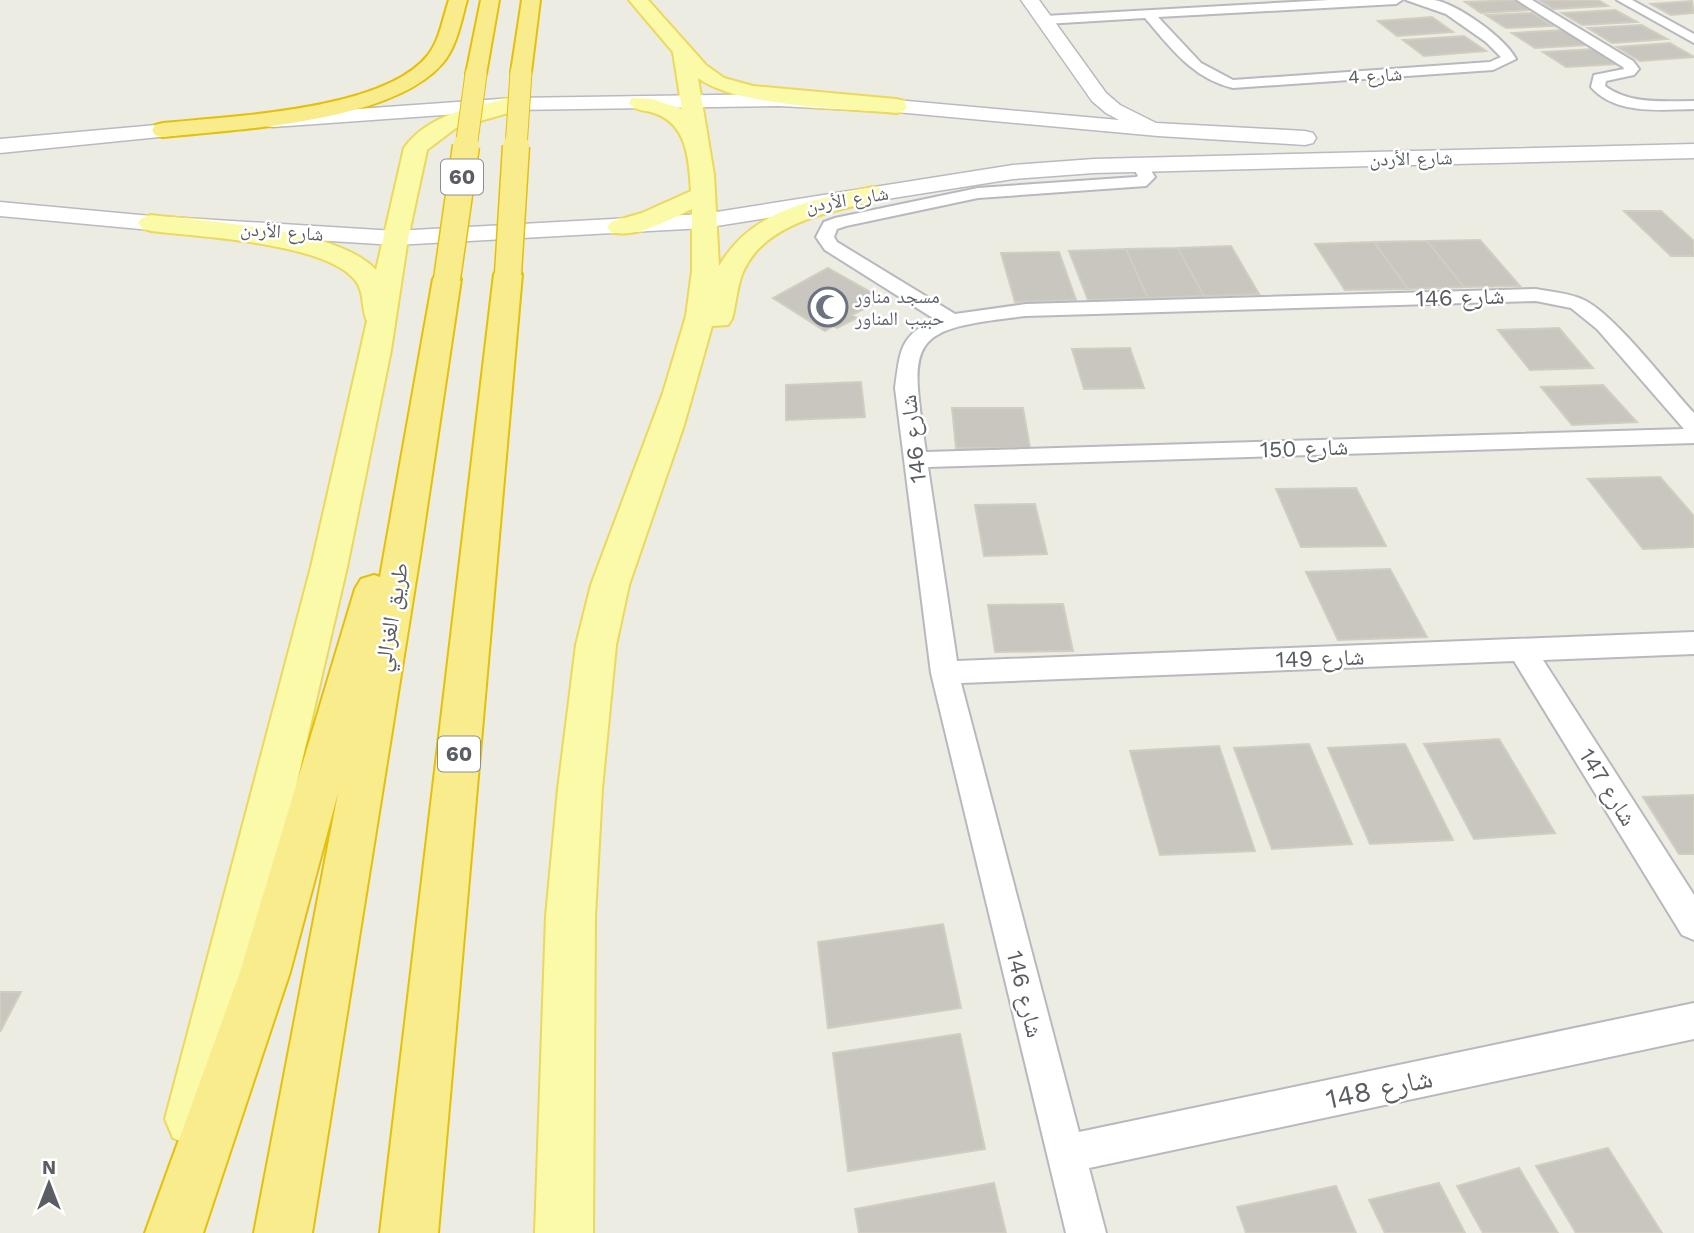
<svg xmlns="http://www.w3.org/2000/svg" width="1694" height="1233" font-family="'Work Sans','Noto Naskh Arabic',sans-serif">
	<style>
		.building { fill: #c8c6bf; stroke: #d1cec1; stroke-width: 2 }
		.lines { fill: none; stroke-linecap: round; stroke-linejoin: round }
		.street-casing { stroke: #b7b9be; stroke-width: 4 }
		.secondary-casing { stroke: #b8bac0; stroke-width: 3 }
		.primary-casing { stroke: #ebd85c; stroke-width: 4 }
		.highway-casing { stroke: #e5c009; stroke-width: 4 }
		.street { fill: #fff; fill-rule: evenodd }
		.secondary { fill: #fff; fill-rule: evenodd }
		.primary { fill: #fbfaa8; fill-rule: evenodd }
		.highway { fill: #f8ec8d; fill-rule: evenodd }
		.highway-bridge-far1-casing { stroke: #e5c009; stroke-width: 23; stroke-linecap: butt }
		.highway-bridge-casing { stroke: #e5c009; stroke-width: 29; stroke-linecap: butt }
		.highway-bridge-far1 { stroke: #f8ec8d; stroke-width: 21 }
		.highway-bridge { stroke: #f8ec8d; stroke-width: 26 }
		.labels { text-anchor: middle; stroke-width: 5; stroke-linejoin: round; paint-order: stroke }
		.far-street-label { font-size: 19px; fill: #5a5d62; stroke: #fff }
		.far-worship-label { font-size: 19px; fill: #5b616d; stroke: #fff; text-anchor: start }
		.shield { fill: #fff; stroke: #8c8e91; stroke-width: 2 }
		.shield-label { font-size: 21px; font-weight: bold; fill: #5a5d62 }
		.street-label { font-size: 23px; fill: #5a5d62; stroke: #fff }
		.near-street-label { font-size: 28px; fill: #5a5d62; stroke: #fff }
	</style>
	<rect width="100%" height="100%" fill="#edece2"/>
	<path class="building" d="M 1515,0 L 1530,10 L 1481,13 L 1465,2 Z
		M 1539,0 L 1598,0 L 1608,6 L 1553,9 Z
		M 1692,1 L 1694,13 L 1671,15 L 1651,4 Z
		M 1615,10 L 1637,22 L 1582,25 L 1562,13 Z
		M 1532,13 L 1553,26 L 1506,28 L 1486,15 Z
		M 1432,17 L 1453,32 L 1397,36 L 1378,21 Z
		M 1642,25 L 1667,39 L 1612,43 L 1588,28 Z
		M 1565,30 L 1589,45 L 1535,48 L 1512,33 Z
		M 1464,36 L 1486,51 L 1424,56 L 1403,40 Z
		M 1670,43 L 1694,57 L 1640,61 L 1617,47 Z
		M 1595,49 L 1619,64 L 1566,67 L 1543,52 Z
		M 1624,211 L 1661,211 L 1694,241 L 1694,256 L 1671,256 Z
		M 1480,240 L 1520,286 L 1464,287 L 1427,241 Z
		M 1427,241 L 1464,287 L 1408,289 L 1374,242 Z
		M 1374,242 L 1408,289 L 1345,290 L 1315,244 Z
		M 1231,246 L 1259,294 L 1204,296 L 1178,248 Z
		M 1178,248 L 1204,296 L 1148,298 L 1126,249 Z
		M 1126,249 L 1148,298 L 1088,300 L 1069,251 Z
		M 1059,252 L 1076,300 L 1015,302 L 1001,253 Z
		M 828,268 L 883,299 L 852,315 L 857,318 L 837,328 L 833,326 L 825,331 L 773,298 Z
		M 1559,328 L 1593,368 L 1530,370 L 1498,330 Z
		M 1130,348 L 1144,388 L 1084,389 L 1072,349 Z
		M 861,382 L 865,417 L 786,420 L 786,385 Z
		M 1603,385 L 1637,422 L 1572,425 L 1541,387 Z
		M 952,408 L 1023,408 L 1030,448 L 956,448 Z
		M 1660,477 L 1694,516 L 1694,547 L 1643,549 L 1588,479 Z
		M 1356,488 L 1386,546 L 1301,547 L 1276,489 Z
		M 1035,504 L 1047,554 L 984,556 L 975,505 Z
		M 1390,569 L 1427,637 L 1338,640 L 1306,572 Z
		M 1063,604 L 1073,651 L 995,652 L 988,605 Z
		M 1499,739 L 1555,833 L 1474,839 L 1424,744 Z
		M 1309,744 L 1352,844 L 1272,849 L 1234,748 Z
		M 1405,744 L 1453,840 L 1370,844 L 1328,748 Z
		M 1219,746 L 1255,851 L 1160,855 L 1130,751 Z
		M 1694,795 L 1694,854 L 1679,854 L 1643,797 Z
		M 943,924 L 961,1008 L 828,1028 L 818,942 Z
		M 0,992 L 21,992 L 0,1032 Z
		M 960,1034 L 985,1149 L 848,1171 L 833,1053 Z
		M 1608,1148 L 1662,1233 L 1576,1233 L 1536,1166 Z
		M 1519,1168 L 1558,1233 L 1483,1233 L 1457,1186 Z
		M 994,1183 L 1006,1233 L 859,1233 L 855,1209 Z
		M 1439,1183 L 1465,1233 L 1385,1233 L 1369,1200 Z
		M 1336,1186 L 1356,1233 L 1246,1233 L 1237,1207 Z"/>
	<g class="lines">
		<defs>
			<path id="street" d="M 1329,0 L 1402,0 L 1396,4 L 1158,17 L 1201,63 L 1233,80 L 1490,62 L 1501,57 L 1486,42 L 1446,14 L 1406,0 C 1415,0 1425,0 1434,0 C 1458,4 1505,38 1516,59 L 1493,70 L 1233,88 C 1192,78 1171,48 1145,18 L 1045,24 L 1038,20 L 1045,16 Z
				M 1517,0 L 1532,0 L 1633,61 L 1639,69 L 1634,75 L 1606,81 L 1605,86 C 1631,105 1664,101 1694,101 L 1694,109 C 1661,110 1615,115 1591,87 L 1594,75 L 1624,69 L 1623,67 Z
				M 1617,0 L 1632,0 L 1694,34 L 1694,43 Z
				M 1139,159 L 1145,161 L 1155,177 L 1146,186 L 978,198 L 846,226 L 837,229 L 834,237 L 837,242 L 955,314 L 1026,304 L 1536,289 C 1551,292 1570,293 1584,300 C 1615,315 1668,385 1694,413 L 1694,443 L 928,467 L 957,661 L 1694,632 L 1694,654 L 1543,660 L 1694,895 L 1694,940 L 1682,935 L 1514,661 L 961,683 L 1079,1132 L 1694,1003 L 1694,1039 L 1089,1168 L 1106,1233 L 1066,1233 L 931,673 L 895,388 C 900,353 899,334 936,320 L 825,250 L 816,237 L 824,222 L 835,218 L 978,188 L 1136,177 L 1138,176 L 1131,164 ZM 1536,301 L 1571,308 L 1597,329 L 1684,429 L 926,452 C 909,338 907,329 1026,316 Z"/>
			<path id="secondary" d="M 1021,0 L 1039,0 L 1106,93 L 1120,105 L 1156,123 L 1305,131 L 1313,133 L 1316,138 L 1313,143 L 1305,145 L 1158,136 L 896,112 L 779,106 L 514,110 L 273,127 L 265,126 L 262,121 L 265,116 L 273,115 L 514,98 L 779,94 L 896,100 L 1119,120 L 1106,113 L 1092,101 Z
				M 201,121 L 209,122 L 212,127 L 209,132 L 0,153 L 0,139 Z
				M 1694,144 L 1694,158 L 1094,173 L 1013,179 L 704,228 L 395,245 L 151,230 L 0,216 L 0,202 L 151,216 L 395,231 L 704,214 L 1013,165 L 1094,159 Z"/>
			<path id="primary" d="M 629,0 L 648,0 L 706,65 L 724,78 L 753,86 L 896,99 L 904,101 L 907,106 L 904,111 L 896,113 C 845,108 737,107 698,78 L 714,175 L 719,266 C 753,208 813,201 873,187 L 882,189 L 885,194 L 882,199 C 834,212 766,220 743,272 C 737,286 736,304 732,319 L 728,325 L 712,326 L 684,425 L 629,585 L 616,645 L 602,789 L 595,916 L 593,1233 L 535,1233 L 546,916 L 558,789 L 576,645 L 591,585 L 663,393 L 686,316 L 692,271 L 692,209 C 670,219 636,239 611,232 L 607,227 L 611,222 L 642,213 L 691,191 C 689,161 688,124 654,113 C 645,110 635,111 629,103 L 632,98 L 652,99 L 682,109 L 673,52 Z
				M 514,97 L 522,99 L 525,104 L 522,109 L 456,128 L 427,150 L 408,238 L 391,350 L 347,567 L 219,1119 L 211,1138 L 192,1146 L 173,1138 L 165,1119 L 311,567 L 367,321 C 361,308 365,292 355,280 C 324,242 199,237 151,231 L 142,228 L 138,223 L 142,218 L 151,215 C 207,222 338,228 376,270 L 404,148 C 429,113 476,107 514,97 Z"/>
			<path id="highway" d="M 449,0 L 467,0 C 461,21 457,47 442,64 C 390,123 238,129 163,137 L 155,135 L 152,130 L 155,125 L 163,123 C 230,116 384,111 428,55 C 440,40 443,17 449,0 Z
				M 481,0 L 499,0 L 486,74 L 483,78 L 469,78 L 466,74 Z
				M 522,0 L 540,0 L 531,72 L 528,76 L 514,76 L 511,72 Z
				M 508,266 L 518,268 L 522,274 L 438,1233 L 380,1233 L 494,274 L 498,268 Z
				M 447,271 L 457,273 L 461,279 L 420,555 L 312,1233 L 254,1233 L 338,793 L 290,972 L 203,1233 L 145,1233 L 240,972 L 355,589 L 361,579 L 374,575 L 380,577 L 433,279 L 437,273 Z"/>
		</defs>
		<use href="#street" class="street-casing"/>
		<use href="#secondary" class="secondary-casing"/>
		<use href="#primary" class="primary-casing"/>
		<use href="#highway" class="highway-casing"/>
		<use href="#street" class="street"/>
		<use href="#secondary" class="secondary"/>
		<use href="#primary" class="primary"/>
		<use href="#highway" class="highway"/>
		<defs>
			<path id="highway-bridge-far1" d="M 466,148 L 476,74
				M 516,148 L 521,72"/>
			<path id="highway-bridge" d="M 508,274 L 516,146
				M 447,279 L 466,146"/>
		</defs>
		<use href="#highway-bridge-far1" class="highway-bridge-far1-casing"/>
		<use href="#highway-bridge" class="highway-bridge-casing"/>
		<use href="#highway-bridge-far1" class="highway-bridge-far1"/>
		<use href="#highway-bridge" class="highway-bridge"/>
	</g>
	<defs>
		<symbol id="mosque-ring" viewBox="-11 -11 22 22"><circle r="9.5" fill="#fff" stroke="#6b7280" stroke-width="1.5"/><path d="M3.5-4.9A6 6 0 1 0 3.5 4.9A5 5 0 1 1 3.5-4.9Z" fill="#6b7280"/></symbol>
	</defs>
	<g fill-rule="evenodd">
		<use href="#mosque-ring" x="806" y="285" width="44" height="44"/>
	</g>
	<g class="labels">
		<g class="far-street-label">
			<text transform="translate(1375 75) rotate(-4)" y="7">شارع 4</text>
			<text transform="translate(1411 158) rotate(-1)" y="7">شارع الأردن</text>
			<text transform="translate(847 199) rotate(-9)" y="7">شارع الأردن</text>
			<text transform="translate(282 231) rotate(4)" y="7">شارع الأردن</text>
		</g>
		<g class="far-worship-label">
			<text x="855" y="303">مسجد مناور<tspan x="855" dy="22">حبيب المناور</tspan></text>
		</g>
		<g class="shield">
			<rect x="441" y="159.5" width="42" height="35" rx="5"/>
			<rect x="438" y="736.5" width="42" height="35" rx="5"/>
		</g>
		<g class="shield-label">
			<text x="462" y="184">60</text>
			<text x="459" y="761">60</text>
		</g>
		<g class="street-label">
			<text transform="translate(1460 297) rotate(-2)" y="8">شارع 146</text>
			<text transform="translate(913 439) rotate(-97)" y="8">شارع 146</text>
			<text transform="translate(1304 448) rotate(-2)" y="8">شارع 150</text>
			<text transform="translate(391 617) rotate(-80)" y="8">طريق الغزالي</text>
			<text transform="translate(1320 658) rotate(-2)" y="8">شارع 149</text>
			<text transform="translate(1608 787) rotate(58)" y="8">شارع 147</text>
			<text transform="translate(1025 994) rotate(76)" y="8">شارع 146</text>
		</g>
		<g class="near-street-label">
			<text transform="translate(1379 1088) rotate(-12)" y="10">شارع 148</text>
		</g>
	</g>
	<g transform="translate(49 1184)" stroke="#ffffff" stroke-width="5" paint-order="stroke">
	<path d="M0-5L12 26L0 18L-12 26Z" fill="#5a5d62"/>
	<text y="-10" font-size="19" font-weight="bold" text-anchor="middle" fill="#5a5d62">N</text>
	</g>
</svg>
